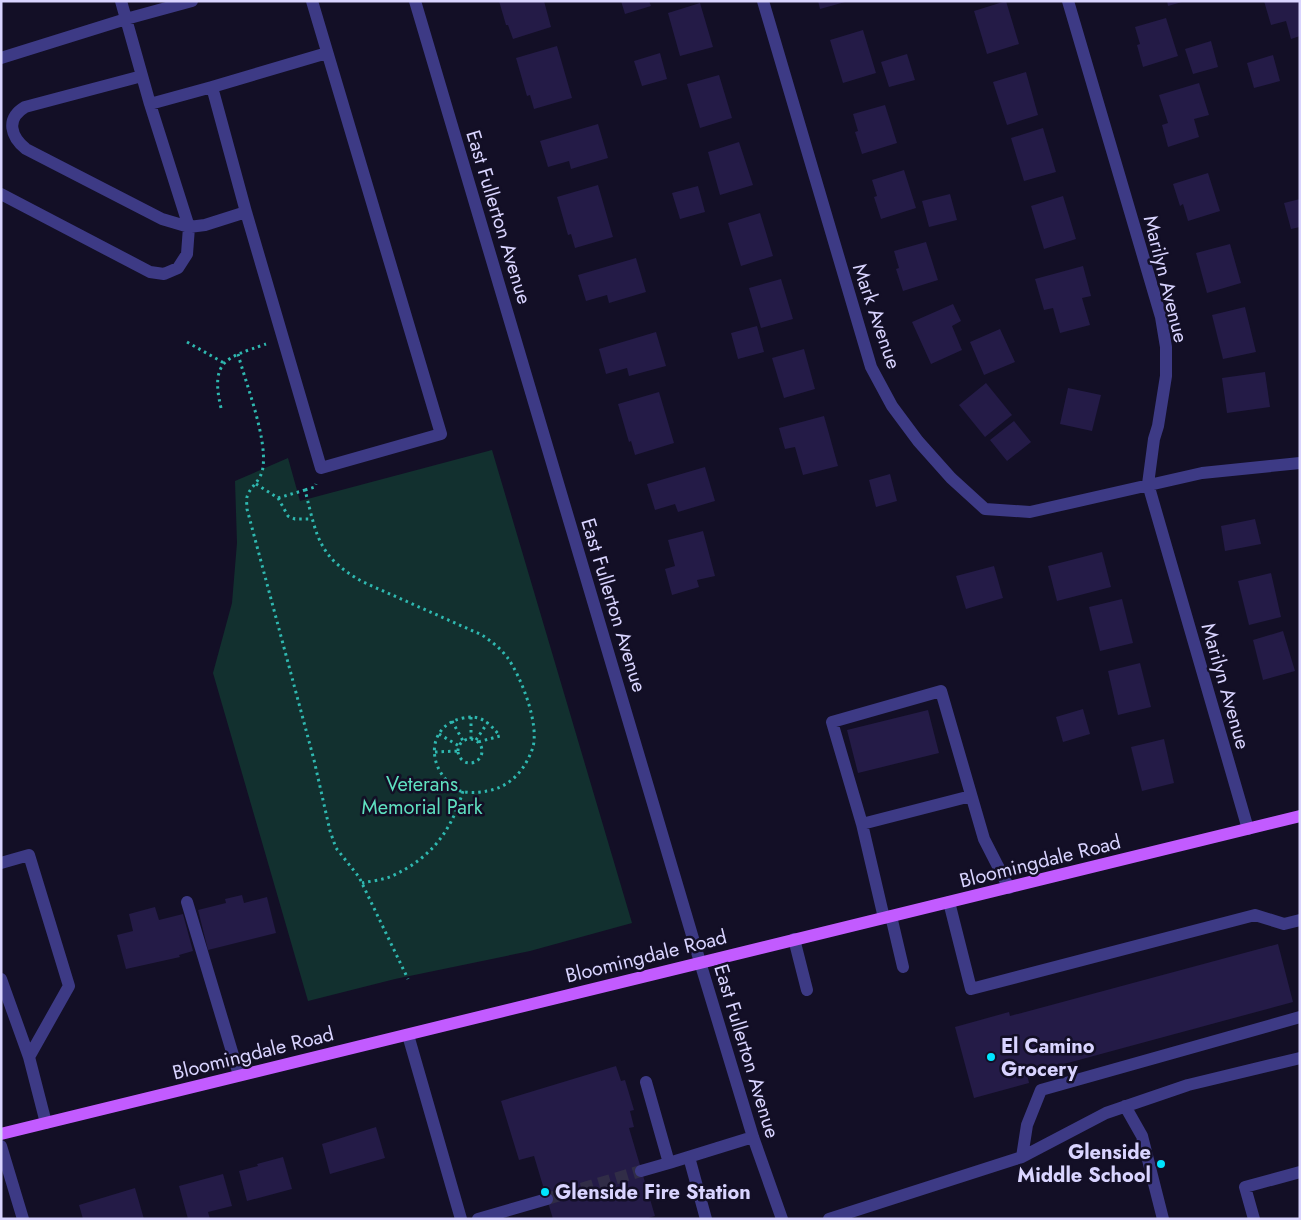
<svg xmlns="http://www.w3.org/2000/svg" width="1301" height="1220" font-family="Jost,sans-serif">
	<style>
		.green { fill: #12302f }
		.building { fill: #241b47 }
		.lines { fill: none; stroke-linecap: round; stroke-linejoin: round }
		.minor-tunnel { stroke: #312d47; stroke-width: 12; stroke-dasharray: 12 6; stroke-linecap: butt }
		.path { stroke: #2fb8b0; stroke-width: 3; stroke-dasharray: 2.5 4; stroke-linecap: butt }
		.minor { stroke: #3d3a85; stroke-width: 12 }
		.major { stroke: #c25bff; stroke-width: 12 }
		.poi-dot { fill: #00e5ff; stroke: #130f26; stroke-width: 2 }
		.labels { text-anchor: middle; stroke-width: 5; stroke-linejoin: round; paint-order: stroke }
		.street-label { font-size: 20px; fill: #d9d4ff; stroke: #130f26 }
		.park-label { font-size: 20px; fill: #5fe0c0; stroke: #130f26 }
		.poi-label { font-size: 20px; font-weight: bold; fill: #d9d4ff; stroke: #130f26; text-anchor: start }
	</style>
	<rect width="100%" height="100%" fill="#130f26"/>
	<path class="green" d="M 492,450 L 632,923 L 530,951 L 395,979 L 308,1001 L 213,673 L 232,603 L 237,543 L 235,481 L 288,458 L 300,501 Z"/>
	<path class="building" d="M 499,1 L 544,1 L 551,27 L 513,39 L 508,25 L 506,25 Z
		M 621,1 L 649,1 L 651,6 L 625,14 Z
		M 818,1 L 845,1 L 845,2 L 820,9 Z
		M 1006,1 L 1019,44 L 987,54 L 974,11 Z
		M 1167,1 L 1182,1 L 1182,2 L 1168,6 Z
		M 1264,1 L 1300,1 L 1300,36 L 1291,39 L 1286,21 L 1271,25 Z
		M 700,3 L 713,47 L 680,56 L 668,13 Z
		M 1166,18 L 1178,56 L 1143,67 L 1137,45 L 1140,44 L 1135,27 Z
		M 863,30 L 876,73 L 843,83 L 830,40 Z
		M 1211,41 L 1218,67 L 1193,74 L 1185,49 Z
		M 557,46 L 572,98 L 534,109 L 530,95 L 527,96 L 516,58 Z
		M 660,53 L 667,79 L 642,86 L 634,61 Z
		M 907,54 L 915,80 L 889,87 L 881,62 Z
		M 1273,55 L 1280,81 L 1254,88 L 1247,63 Z
		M 1026,72 L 1038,115 L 1007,125 L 993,82 Z
		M 719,75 L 732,118 L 700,128 L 687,84 Z
		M 1199,83 L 1209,115 L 1194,119 L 1199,137 L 1168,147 L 1162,125 L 1168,123 L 1159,95 Z
		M 885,105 L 897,143 L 862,154 L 855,132 L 858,131 L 853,114 Z
		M 598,124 L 608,158 L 571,169 L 569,161 L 548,167 L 540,141 Z
		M 1043,128 L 1056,172 L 1024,181 L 1011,138 Z
		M 739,142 L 753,185 L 720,195 L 708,152 Z
		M 904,170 L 916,208 L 881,219 L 874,197 L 877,196 L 872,180 Z
		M 1208,173 L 1220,211 L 1188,221 L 1183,204 L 1180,206 L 1173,184 Z
		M 598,185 L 613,237 L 575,248 L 571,234 L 568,235 L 557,197 Z
		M 698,186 L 705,212 L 680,219 L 672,193 Z
		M 950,194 L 957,220 L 929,227 L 922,201 Z
		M 1063,196 L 1076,239 L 1044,249 L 1031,206 Z
		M 1300,199 L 1300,227 L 1291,229 L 1284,203 Z
		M 760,213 L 773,256 L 741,266 L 728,223 Z
		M 926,242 L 938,280 L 903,291 L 896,269 L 899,268 L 894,251 Z
		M 1230,244 L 1241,283 L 1207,293 L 1196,253 Z
		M 636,258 L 646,292 L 609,303 L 607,295 L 586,301 L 578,275 Z
		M 1083,266 L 1091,296 L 1082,298 L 1090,325 L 1060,333 L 1053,308 L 1044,310 L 1035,279 Z
		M 781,279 L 793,319 L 761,328 L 749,288 Z
		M 953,304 L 961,321 L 952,326 L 962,350 L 931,364 L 912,322 Z
		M 1245,307 L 1256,352 L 1223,359 L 1212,315 Z
		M 757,326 L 764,352 L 738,359 L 731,333 Z
		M 1000,329 L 1015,362 L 984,375 L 970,342 Z
		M 656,332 L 666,366 L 629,376 L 627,368 L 606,374 L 599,349 Z
		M 804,349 L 815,389 L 784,398 L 772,358 Z
		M 1265,372 L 1270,407 L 1227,413 L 1222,378 Z
		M 986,383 L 1012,415 L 985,437 L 959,405 Z
		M 1068,388 L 1101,395 L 1092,431 L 1060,424 Z
		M 659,392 L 674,443 L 635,455 L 631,441 L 629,442 L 618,404 Z
		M 824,416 L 838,466 L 803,475 L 795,447 L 785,449 L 779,428 Z
		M 1014,421 L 1031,442 L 1007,461 L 990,440 Z
		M 705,467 L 715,501 L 678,512 L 675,504 L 655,510 L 647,484 Z
		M 890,474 L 897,501 L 876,507 L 869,480 Z
		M 1255,519 L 1261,544 L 1225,551 L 1221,526 Z
		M 703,531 L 715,576 L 697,580 L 699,587 L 672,595 L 665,569 L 675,566 L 668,540 Z
		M 1102,552 L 1111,587 L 1057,601 L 1048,566 Z
		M 994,566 L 1003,598 L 966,609 L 956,576 Z
		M 1271,573 L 1281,617 L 1249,625 L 1238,581 Z
		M 1122,599 L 1133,643 L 1100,651 L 1089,607 Z
		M 1283,631 L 1295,671 L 1263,680 L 1253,640 Z
		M 1140,663 L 1151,707 L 1118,715 L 1108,671 Z
		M 1083,709 L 1090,734 L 1063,742 L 1056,717 Z
		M 928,710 L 939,753 L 858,773 L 847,730 Z
		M 1164,739 L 1174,783 L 1142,791 L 1131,747 Z
		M 242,895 L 244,903 L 267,897 L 276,933 L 208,950 L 198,910 L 226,903 L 225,899 Z
		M 155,907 L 159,920 L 183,914 L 193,951 L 179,955 L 180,957 L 126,969 L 117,935 L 133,931 L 129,914 Z
		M 1278,944 L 1293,1002 L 1027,1074 L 1029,1083 L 974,1098 L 955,1027 L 1009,1012 L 1010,1016 Z
		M 616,1066 L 621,1081 L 625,1080 L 634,1110 L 630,1111 L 634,1127 L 629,1128 L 655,1216 L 645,1219 L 553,1219 L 534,1156 L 519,1160 L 501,1101 Z
		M 376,1127 L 385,1158 L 330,1174 L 322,1144 Z
		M 283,1157 L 292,1189 L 247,1201 L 239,1171 L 258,1166 L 257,1164 Z
		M 223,1174 L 232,1206 L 208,1212 L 210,1219 L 188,1219 L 179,1186 Z
		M 135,1188 L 144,1219 L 83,1219 L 79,1205 Z"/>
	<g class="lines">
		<path class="minor-tunnel" d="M 547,1199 L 641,1171"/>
		<path class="path" d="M 187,342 L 224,363
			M 238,354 C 246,384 267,437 263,467 C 261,482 250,486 247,497 C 246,500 247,505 247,509 L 314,760 L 330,831 L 336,848 L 359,877 L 408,979
			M 221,408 C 210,360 226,358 266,344
			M 256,484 L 278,498 L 288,516 L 295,519 L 312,519
			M 305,490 L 315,487 L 316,484
			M 278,498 L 305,490 C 317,537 318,557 363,582 L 482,635 C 491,641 500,648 507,657 C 521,676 541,727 532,750 C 524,771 510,787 487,791 C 478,793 465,793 457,790 C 452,787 447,781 443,776 C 427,754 433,724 463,718 C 481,714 489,723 500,736 L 478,742
			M 452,721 L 463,741
			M 439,734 L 459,746
			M 471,739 L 471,716
			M458 751a12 12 0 1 1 24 0a12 12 0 1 1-24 0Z
			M 476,740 L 488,722
			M 435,752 L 458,751
			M 362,883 C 371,881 383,880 392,876 C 431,858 451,832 463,791"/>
		<path class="minor" d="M 415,1 L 700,962 L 753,1137 L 782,1219
			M 763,1 L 871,367 L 892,406 L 918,441 L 951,478 L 985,509 L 1030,512 L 1202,473 L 1300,463
			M 1068,1 L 1161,317 L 1166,347 L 1166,376 L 1158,426 L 1154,439 L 1148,484 L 1248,829
			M 1,58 L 126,19 L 192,1
			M 142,76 L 25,107 C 5,119 11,137 26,149 L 162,219 L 189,227 L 205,225 L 246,212 L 212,87 L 327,53
			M 150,104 L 212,87
			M 1,194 L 150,272 L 164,274 L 178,268 L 187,254 L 189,227 L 150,104 L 121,1
			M 246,212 L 321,468 L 441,434 L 312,1
			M 862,824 L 971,796
			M 1,863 L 29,855 L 69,986 L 29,1057
			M 187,902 L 239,1075
			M 949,902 L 971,989 L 1255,915 L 1284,924 L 1300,920
			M 891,916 L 903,967
			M 884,918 L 862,824 L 832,722 L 941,691 L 984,839 L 1009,888
			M 794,939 L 807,990
			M 1,979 L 29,1057 L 46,1123
			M 408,1035 L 461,1219
			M 646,1082 L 669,1163 L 753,1137
			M 1125,1106 L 1142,1136 L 1163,1219
			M 1,1146 L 23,1219
			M 689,1157 L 706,1219
			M 1022,1157 L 1027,1125 L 1041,1090 L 1300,1017
			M 641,1171 L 669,1163
			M 478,1219 L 547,1199
			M 829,1219 L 1022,1157 L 1106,1113 L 1188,1085 L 1300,1058
			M 1254,1219 L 1245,1187 L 1300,1172"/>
		<path class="major" d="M 1,1134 L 1300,816"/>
	</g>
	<g class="poi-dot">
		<circle cx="991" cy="1057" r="5"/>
		<circle cx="1161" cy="1164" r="5"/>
		<circle cx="545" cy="1192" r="5"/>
	</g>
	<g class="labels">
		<g class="street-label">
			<text transform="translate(499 217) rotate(73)" y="7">East Fullerton Avenue</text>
			<text transform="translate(1166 279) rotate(76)" y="7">Marilyn Avenue</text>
			<text transform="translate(877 316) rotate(71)" y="7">Mark Avenue</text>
			<text transform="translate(614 605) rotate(73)" y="7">East Fullerton Avenue</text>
			<text transform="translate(1226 686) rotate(74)" y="7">Marilyn Avenue</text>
			<text transform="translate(1040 861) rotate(-14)" y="7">Bloomingdale Road</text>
			<text transform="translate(646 956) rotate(-14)" y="7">Bloomingdale Road</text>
			<text transform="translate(747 1051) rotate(73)" y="7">East Fullerton Avenue</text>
			<text transform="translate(253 1053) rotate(-14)" y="7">Bloomingdale Road</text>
		</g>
		<g class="park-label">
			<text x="422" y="791">Veterans<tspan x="422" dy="23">Memorial Park</tspan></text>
		</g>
		<g class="poi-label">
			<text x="1001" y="1053">El Camino<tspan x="1001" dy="23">Grocery</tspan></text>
			<text x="1151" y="1159" text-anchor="end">Glenside<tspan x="1151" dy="23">Middle School</tspan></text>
			<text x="555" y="1199">Glenside Fire Station</text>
		</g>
	</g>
	<rect width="1301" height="1220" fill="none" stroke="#d9d4ff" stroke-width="5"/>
</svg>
